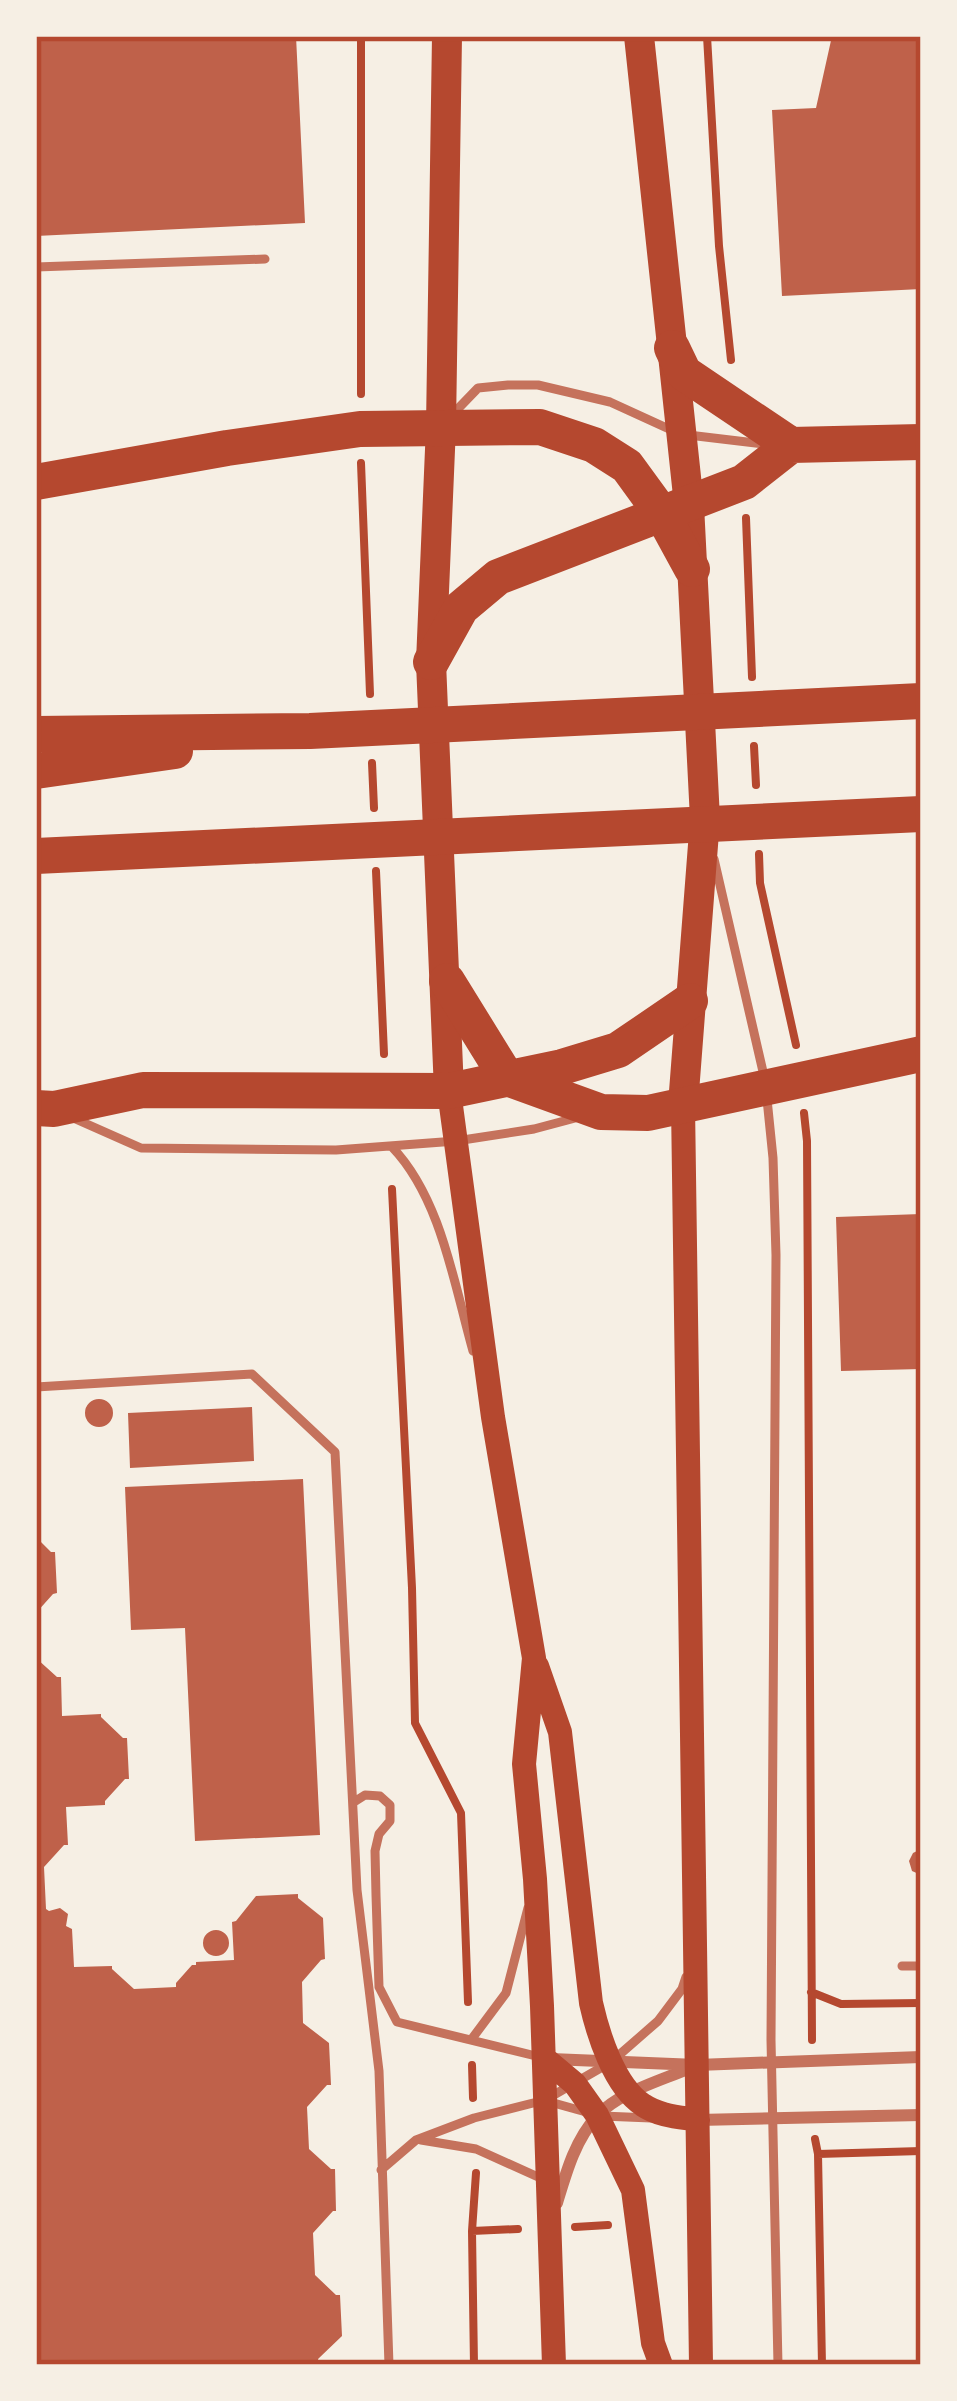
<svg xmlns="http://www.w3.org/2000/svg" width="957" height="2401" font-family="Cabin,sans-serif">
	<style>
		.building { fill: #bf614a }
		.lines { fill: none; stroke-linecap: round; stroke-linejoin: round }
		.path { stroke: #b5482f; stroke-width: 8 }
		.service { stroke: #c5725c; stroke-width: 9 }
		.minor { stroke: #c5725c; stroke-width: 12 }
		.secondary { stroke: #b5482f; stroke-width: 24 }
		.primary { stroke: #b5482f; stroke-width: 30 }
		.motorway { stroke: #b5482f; stroke-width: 36 }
		.neatline { fill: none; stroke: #b5482f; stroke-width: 4.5 }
	</style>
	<rect width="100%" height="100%" fill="#f6efe4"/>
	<path class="building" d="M 36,36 L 296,36 L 305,223 L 36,236 Z
		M 832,36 L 921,36 L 921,84 L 918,99 L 921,99 L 921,289 L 782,296 L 772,110 L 816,108 Z
		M 921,1214 L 921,1369 L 841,1371 L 836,1217 Z
		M85 1413a14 14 0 1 1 28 0a14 14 0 1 1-28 0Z
		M 252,1407 L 254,1461 L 130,1468 L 128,1413 Z
		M 303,1479 L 320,1835 L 195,1841 L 185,1628 L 131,1630 L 125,1487 Z
		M 36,1537 L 51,1552 L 55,1552 L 57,1593 L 53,1594 L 36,1613 Z
		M 36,1658 L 57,1677 L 61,1677 L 62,1716 L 101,1714 L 101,1717 L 123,1738 L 127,1738 L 129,1779 L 125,1779 L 105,1801 L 105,1805 L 66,1807 L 68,1845 L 64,1845 L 44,1867 L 46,1909 L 49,1911 L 60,1908 L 68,1914 L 66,1926 L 72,1929 L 74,1967 L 112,1966 L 112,1969 L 134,1989 L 176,1987 L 176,1983 L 192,1965 L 196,1965 L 196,1962 L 234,1960 L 232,1922 L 236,1921 L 256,1896 L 298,1894 L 298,1898 L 323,1918 L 325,1959 L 321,1960 L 302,1982 L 303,2023 L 329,2043 L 331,2085 L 327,2085 L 307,2107 L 309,2149 L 331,2169 L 335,2169 L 336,2211 L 333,2211 L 313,2233 L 315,2275 L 336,2295 L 340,2295 L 342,2336 L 318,2359 L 319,2365 L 36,2365 Z
		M 921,1849 L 921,1875 L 912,1871 L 909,1861 L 913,1853 Z
		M203 1943a13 13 0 1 1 26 0a13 13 0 1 1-26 0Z"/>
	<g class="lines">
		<path class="path" d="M 707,36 L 719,246 L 731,360
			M 361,394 L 361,36
			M 361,463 L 370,694
			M 746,518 L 752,677
			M 754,746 L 756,785
			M 372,763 L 374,808
			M 759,854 L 760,883 L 796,1045
			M 376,871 L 384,1054
			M 804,1113 L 807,1141 L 812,2040
			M 392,1189 L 412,1588 L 415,1723 L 461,1813 L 468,2002
			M 811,1992 L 841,2004 L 921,2003
			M 472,2065 L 473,2098
			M 815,2139 L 818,2154 L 822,2365
			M 818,2154 L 921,2151
			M 575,2227 L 608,2225
			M 472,2231 L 518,2229
			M 474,2365 L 472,2231 L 476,2173"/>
		<path class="service" d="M 36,267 L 265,259
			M 449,418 L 478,388 L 508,385 L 538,385 L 610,402 L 680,434 L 764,444
			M 714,859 L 764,1076
			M 767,1099 L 773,1158 L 776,1255 L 771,2040 L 778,2365
			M 71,1117 L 141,1148 L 336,1150 L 456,1141 L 534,1129 L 579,1117
			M 392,1147 C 441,1198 454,1284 473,1351
			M 36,1387 L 252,1374 L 335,1452 L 357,1890 L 379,2071 L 389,2365
			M 354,1802 L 365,1795 L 380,1796 L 390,1805 L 390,1821 L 379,1834 L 375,1851 L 376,1895 L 379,1987 L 397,2022 L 540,2057
			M 902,1966 L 921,1966
			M 471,2040 L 506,1993 L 528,1908
			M 550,2102 L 586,2112
			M 602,2116 L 651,2118
			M 421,2140 L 476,2149 L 547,2181
			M 381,2170 L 416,2140 L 474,2118 L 545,2100 L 611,2062 L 658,2021 L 682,1989 L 686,1977"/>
		<path class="minor" d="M 551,2059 L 697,2065 L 921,2057
			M 698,2120 L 921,2115
			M 557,2203 C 566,2173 575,2140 597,2116 C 619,2092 660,2081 690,2068"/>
		<path class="secondary" d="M 449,1091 L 493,1417 L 534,1658 L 524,1764 L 535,1879 L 542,2006 L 554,2365
			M 683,1105 L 701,2365
			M 537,1666 L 560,1732 L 591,2003 C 598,2034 614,2086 643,2105 C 659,2116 680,2117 698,2120
			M 544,2058 L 575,2084 L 597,2115 L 633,2190 L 653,2343 L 661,2365"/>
		<path class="primary" d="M 447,36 L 441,426 L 431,662 L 449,1091
			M 639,36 L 689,505 L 705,819 L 683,1105"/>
		<path class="motorway" d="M 672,348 L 684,373 L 791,445 L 921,442
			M 36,482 L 227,448 L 360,429 L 540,427 L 594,445 L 627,466 L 662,514 L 692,569
			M 431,662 L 461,608 L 498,577 L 744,482 L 791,445
			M 36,734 L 310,731 L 921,701
			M 36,771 L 175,751
			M 36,856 L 921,814
			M 447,981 L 507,1078 L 601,1112 L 648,1113 L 921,1054
			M 36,1108 L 54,1109 L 143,1090 L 449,1091 L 562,1067 L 618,1050 L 690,1001"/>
	</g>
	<rect width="957" height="2401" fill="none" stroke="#f6efe4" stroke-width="78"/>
	<rect x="39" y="39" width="879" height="2323" class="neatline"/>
</svg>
